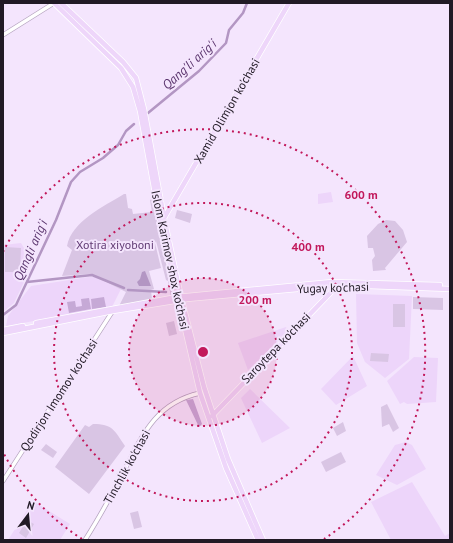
<svg xmlns="http://www.w3.org/2000/svg" width="453" height="543" font-family="'PT Sans',sans-serif">
	<style>
		.built { fill: #edd5fa }
		.green { fill: #d9c5e4 }
		.forest { fill: #c6a9d6 }
		.water { fill: #b396c3 }
		.lines { fill: none; stroke-linecap: round; stroke-linejoin: round }
		.canal { stroke: #b396c3; stroke-width: 2.5 }
		.minor-casing { stroke: #b5a3bf; stroke-width: 5 }
		.major-casing { stroke: #fff; stroke-width: 6 }
		.minor { stroke: #fff; stroke-width: 3.5 }
		.major { stroke: #eed6fa; stroke-width: 4.5 }
		.ring { fill: none; stroke: #c2185b; stroke-width: 2; stroke-dasharray: 2 4 }
		.labels { text-anchor: middle; stroke-width: 4; stroke-linejoin: round; paint-order: stroke }
		.street-label { font-size: 12px; fill: #211a25; stroke: #f4e5fd }
		.park-label { font-size: 12px; fill: #603a73; stroke: #f4e5fd }
		.water-label { font-size: 13px; font-style: italic; fill: #5b356e; stroke: #f4e5fd }
		.centre { fill: #c2185b; stroke: #f4e5fd; stroke-width: 2 }
		.ring-label { font-size: 12px; text-anchor: middle; font-weight: bold; fill: #c2185b; stroke: #f4e5fd; stroke-width: 4; stroke-linejoin: round; paint-order: stroke }
	</style>
	<rect width="100%" height="100%" fill="#f4e5fd"/>
	<path class="built" d="M 331,192 L 333,202 L 318,204 L 318,194 Z
		M 21,243 L 24,248 L 23,280 L 24,282 L 14,303 L 3,312 L 3,245 Z
		M 88,277 L 95,277 L 121,289 L 112,307 L 6,326 L 8,316 L 31,286 Z
		M 356,294 L 412,296 L 409,359 L 385,378 L 365,362 L 357,343 Z
		M 286,327 L 288,331 L 248,370 L 238,343 Z
		M 353,356 L 367,386 L 336,405 L 321,389 Z
		M 414,357 L 438,358 L 436,402 L 407,404 L 404,402 L 400,404 L 387,381 Z
		M 250,389 L 290,428 L 262,443 L 241,398 Z
		M 406,442 L 412,445 L 426,469 L 397,485 L 376,475 L 395,445 Z
		M 412,482 L 445,536 L 450,533 L 450,540 L 391,540 L 371,502 Z
		M 33,501 L 70,524 L 60,540 L 8,540 Z"/>
	<path class="green" d="M 124,194 L 126,194 L 128,208 L 132,209 L 133,214 L 152,212 L 150,200 L 154,198 L 160,235 L 173,296 L 171,297 L 168,281 L 166,280 L 156,241 L 155,243 L 161,268 L 149,271 L 154,289 L 151,290 L 152,299 L 119,306 L 126,292 L 90,274 L 62,276 L 72,250 L 67,246 C 72,221 103,207 124,194 Z
		M 177,210 L 192,214 L 190,223 L 175,218 Z
		M 386,220 L 395,221 L 403,230 L 407,242 L 385,268 L 386,270 L 373,271 L 372,260 L 375,256 L 373,248 L 368,248 L 367,236 L 378,224 Z
		M 5,247 L 21,248 L 20,272 L 5,272 Z
		M 413,297 L 443,298 L 443,310 L 413,309 Z
		M 393,304 L 405,304 L 405,327 L 393,327 Z
		M 174,321 L 177,334 L 169,336 L 166,323 Z
		M 371,353 L 389,354 L 388,362 L 370,361 Z
		M 387,404 L 399,428 L 393,432 L 389,424 L 382,427 L 381,407 Z
		M 343,422 L 346,431 L 337,436 L 333,428 Z
		M 93,424 C 113,424 114,430 125,446 L 89,494 L 55,467 L 85,425 L 89,427 Z
		M 46,444 L 57,452 L 53,458 L 41,450 Z
		M 341,452 L 346,462 L 326,472 L 321,462 Z
		M 138,511 L 142,527 L 134,529 L 130,513 Z
		M 27,520 L 34,524 L 26,538 L 19,533 Z"/>
	<path class="forest" d="M 104,297 L 106,307 L 92,309 L 91,299 Z
		M 89,298 L 91,309 L 69,313 L 67,302 L 75,301 L 76,307 L 82,306 L 81,299 Z
		M 193,399 L 202,424 L 199,427 L 186,400 Z"/>
	<path class="water" d="M 145,271 L 151,286 L 139,286 L 137,282 L 140,279 L 142,272 Z"/>
	<g class="lines">
		<path class="canal" d="M 148,113 L 199,71 L 226,43 L 229,30 L 243,13 L 247,3
			M 27,282 L 92,275 L 124,288
			M 128,290 L 166,292
			M 3,315 L 16,305 L 56,220 L 71,182 L 80,172 L 103,158 L 118,145 L 126,131 L 134,124"/>
		<defs>
			<path id="minor" d="M 3,35 L 54,3
				M 3,481 L 114,309
				M 85,540 C 99,518 111,496 123,473 C 142,436 155,403 200,393"/>
			<path id="major" d="M 54,3 L 121,68 L 133,87 L 140,111 L 161,226 L 200,393 L 226,468 L 258,540
				M 61,3 L 123,62 L 136,78 L 144,109 L 164,218 L 181,297 L 204,387 L 228,459 L 263,540
				M 164,218 L 289,3
				M 36,323 L 177,297 L 332,282 L 440,285
				M 3,330 L 23,326
				M 3,333 L 113,311 L 187,299 L 341,285 L 450,289
				M 212,416 L 338,285"/>
		</defs>
		<use href="#minor" class="minor-casing"/>
		<use href="#major" class="major-casing"/>
		<use href="#minor" class="minor"/>
		<use href="#major" class="major"/>
	</g>
	<circle cx="203" cy="352" r="74" fill="#c2185b" fill-opacity=".12"/>
	<g class="ring">
		<circle cx="203" cy="352" r="74"/>
		<circle cx="203" cy="352" r="149"/>
		<path d="M82 539A223 223 0 0 1 3 452M3 252A223 223 0 1 1 324 539"/>
	</g>
	<g class="labels">
		<g class="street-label">
			<text transform="translate(227 111) rotate(-60)" y="4">Xamid Olimjon ko'chasi</text>
			<text transform="translate(170 260) rotate(78)" y="4">Islom Karimov shox ko'chasi</text>
			<text transform="translate(333 288) rotate(-2)" y="4">Yugay ko'chasi</text>
			<text transform="translate(276 348) rotate(-46)" y="4">Saroytepa ko'chasi</text>
			<text transform="translate(59 395) rotate(-57)" y="4">Qodirjon Imomov ko'chasi</text>
			<text transform="translate(127 467) rotate(-61)" y="4">Tinchlik ko'chasi</text>
		</g>
		<g class="park-label">
			<text x="115" y="249">Xotira xiyoboni</text>
		</g>
		<g class="water-label">
			<text transform="translate(189 64) rotate(-42)" y="5">Qang'li arig'i</text>
			<text transform="translate(30 250) rotate(-66)" y="5">Qangli arig'i</text>
		</g>
	</g>
	<circle cx="203" cy="352" r="6" class="centre"/>
	<g class="ring-label">
		<text x="361" y="199">600 m</text>
		<text x="308" y="251">400 m</text>
		<text x="255" y="304">200 m</text>
	</g>
	<rect width="453" height="543" fill="none" stroke="#211a25" stroke-width="8"/>
	<g transform="translate(28 515) rotate(16)" stroke="#f4e5fd" stroke-width="3" paint-order="stroke">
	<path d="M0-3L7 15L0 10L-7 15Z" fill="#211a25"/>
	<text y="-6" font-size="11" font-weight="bold" text-anchor="middle" fill="#211a25">N</text>
	</g>
</svg>
